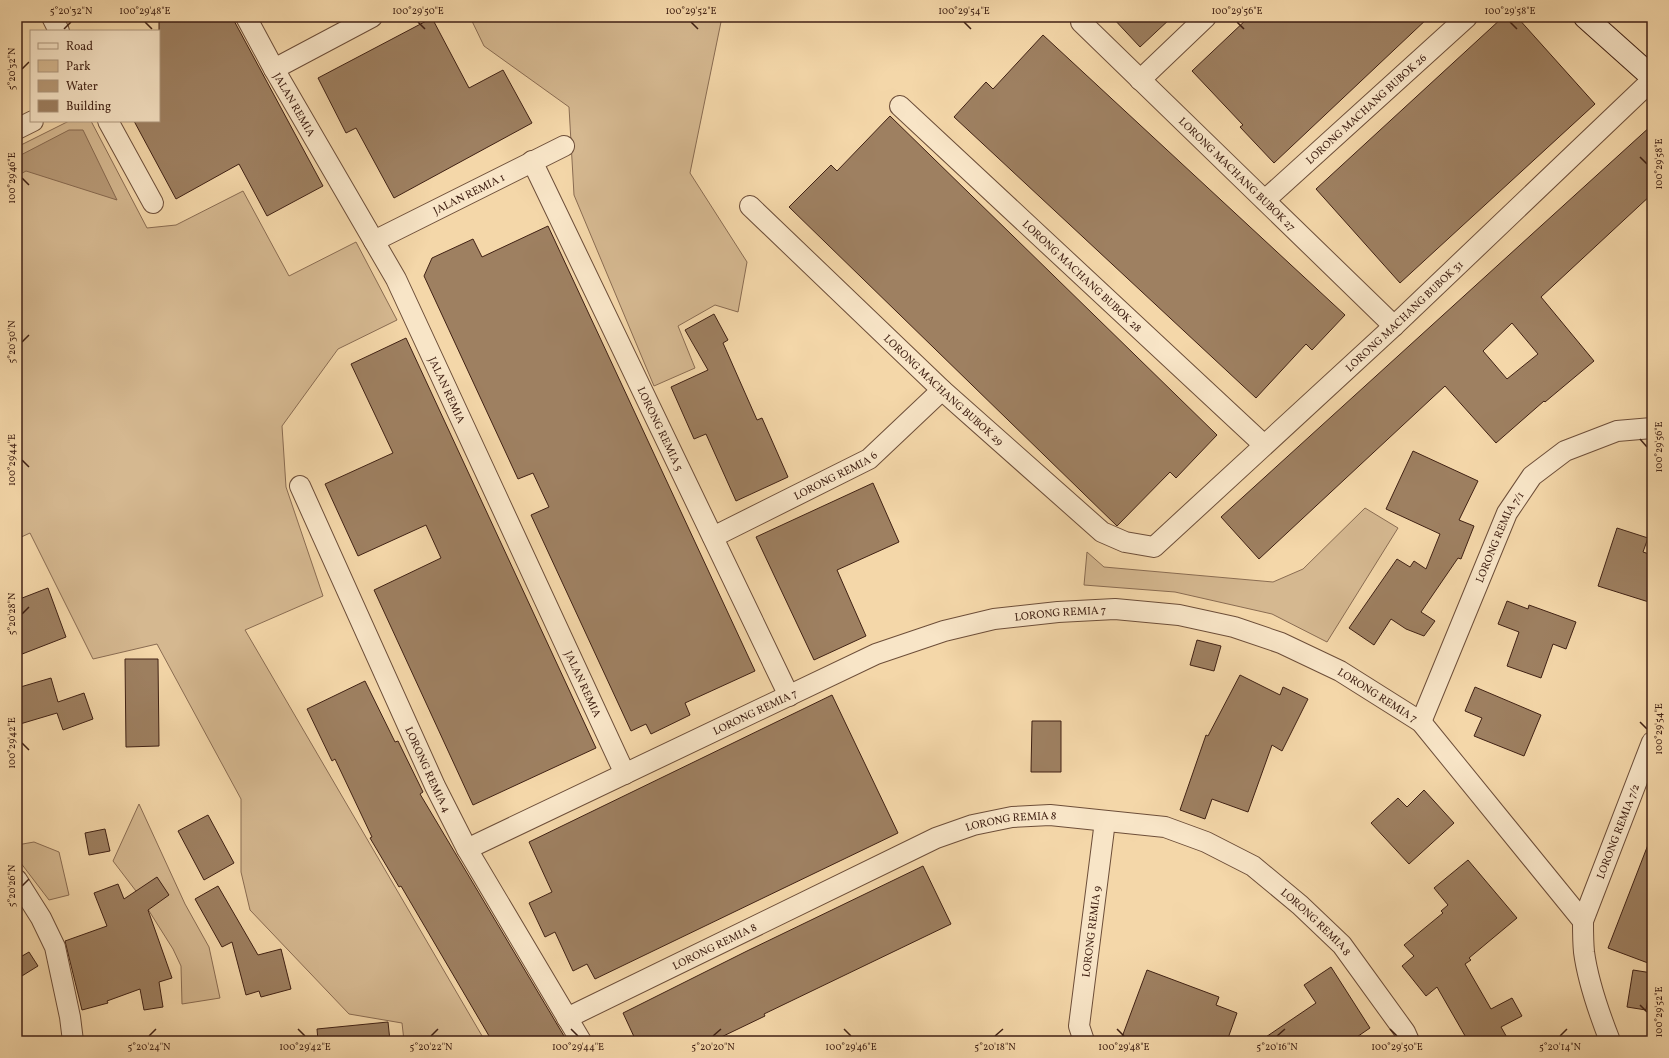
<svg xmlns="http://www.w3.org/2000/svg" width="1669" height="1058" font-family="Vollkorn,serif">
	<style>
		.green { fill: #d5b890; stroke: #8a6c52 }
		.water { fill: #b79976; stroke: #87694f }
		.building { fill: #9e8061; stroke: #402114; fill-rule: evenodd }
		.lines { fill: none; stroke-linecap: round; stroke-linejoin: round }
		.street-casing { stroke: #6d4e39; stroke-width: 22 }
		.secondary-casing { stroke: #402114; stroke-width: 24 }
		.street { stroke: #f8e5c7; stroke-width: 20 }
		.secondary { stroke: #f8e5c7; stroke-width: 22 }
		.ticks { fill: none; stroke: #402114; stroke-width: 1.5 }
		.labels { text-anchor: middle; stroke-width: 3; stroke-linejoin: round; paint-order: stroke }
		.street-label { font-size: 11px; fill: #402114; stroke: #f8e5c7 }
		.neatline { fill: none; stroke: #402114; stroke-width: 1.5 }
		.ticks-label { font-size: 10px; text-anchor: middle; fill: #402114 }
	</style>
	<rect width="100%" height="100%" fill="#f4d7a9"/>
	<filter id="stains"><feTurbulence type="fractalNoise" baseFrequency=".005" numOctaves="4"/><feColorMatrix values="0 0 0 0 .2 0 0 0 0 .09 0 0 0 0 .02 0 0 0 .5 -.17"/></filter>
	<radialGradient id="worn" r=".72"><stop offset=".6" stop-color="#630" stop-opacity="0"/><stop offset="1" stop-color="#630" stop-opacity=".3"/></radialGradient>
	<path class="green" d="M 470,17 L 722,17 L 690,173 L 747,262 L 738,312 L 715,305 L 678,326 L 695,368 L 654,386 L 574,195 L 569,107 L 484,46 Z
		M 69,121 L 91,121 L 147,228 L 176,225 L 243,191 L 289,276 L 356,242 L 397,320 L 338,349 L 282,426 L 286,487 L 323,596 L 245,630 L 485,1041 L 404,1041 L 402,1023 L 349,1014 L 250,910 L 241,872 L 241,799 L 157,644 L 93,659 L 30,533 L 17,539 L 17,147 Z
		M 1365,508 L 1398,528 L 1327,642 L 1272,614 L 1175,592 L 1084,585 L 1087,552 L 1104,567 L 1273,582 L 1303,569 Z
		M 139,804 L 185,904 L 209,947 L 220,998 L 182,1004 L 181,966 L 173,949 L 139,895 L 113,861 Z
		M 34,842 L 59,852 L 69,895 L 49,900 L 17,858 L 17,845 Z"/>
	<path class="water" d="M 69,130 L 83,130 L 117,200 L 26,171 L 17,176 L 17,157 Z"/>
	<path class="building" d="M 159,17 L 232,17 L 323,186 L 267,216 L 239,164 L 176,199 L 134,121 L 159,121 Z
		M 1112,17 L 1172,17 L 1140,47 Z
		M 1249,17 L 1429,17 L 1274,163 L 1240,127 L 1243,125 L 1192,71 Z
		M 1503,17 L 1517,17 L 1595,104 L 1400,283 L 1316,189 Z
		M 432,18 L 469,88 L 503,70 L 532,123 L 394,198 L 356,128 L 346,133 L 318,78 Z
		M 1043,35 L 1345,315 L 1312,350 L 1306,344 L 1256,398 L 954,117 L 986,82 L 993,89 Z
		M 890,116 L 1217,435 L 1176,478 L 1170,472 L 1117,526 L 789,207 L 831,165 L 837,171 Z
		M 1652,125 L 1652,194 L 1541,297 L 1594,361 L 1545,402 L 1544,401 L 1496,443 L 1445,386 L 1259,559 L 1221,517 ZM 1512,323 L 1538,354 L 1507,379 L 1483,351 Z
		M 548,226 L 755,671 L 685,703 L 690,715 L 651,734 L 646,724 L 631,731 L 531,515 L 549,507 L 533,473 L 518,479 L 424,276 L 432,258 L 473,239 L 482,257 Z
		M 714,314 L 728,340 L 723,343 L 757,420 L 762,418 L 788,477 L 736,501 L 706,434 L 694,439 L 671,387 L 708,370 L 685,330 Z
		M 406,338 L 596,748 L 473,805 L 374,590 L 441,558 L 426,525 L 358,556 L 325,484 L 393,453 L 351,364 Z
		M 1413,451 L 1478,481 L 1459,520 L 1474,526 L 1461,559 L 1458,558 L 1421,612 L 1435,621 L 1424,636 L 1406,629 L 1391,619 L 1374,645 L 1349,628 L 1397,559 L 1410,567 L 1414,561 L 1426,569 L 1440,534 L 1386,509 Z
		M 873,483 L 899,542 L 837,570 L 866,636 L 814,660 L 756,537 Z
		M 1617,528 L 1648,538 L 1643,552 L 1652,555 L 1652,603 L 1598,586 Z
		M 48,588 L 66,637 L 17,656 L 17,600 Z
		M 1507,601 L 1528,609 L 1529,605 L 1576,622 L 1566,649 L 1553,644 L 1541,678 L 1507,666 L 1519,632 L 1498,624 Z
		M 1197,640 L 1221,646 L 1214,671 L 1190,665 Z
		M 125,659 L 158,659 L 159,746 L 126,747 Z
		M 1240,675 L 1280,695 L 1283,687 L 1308,699 L 1282,751 L 1272,745 L 1248,812 L 1212,799 L 1205,819 L 1180,810 L 1206,735 L 1208,736 Z
		M 51,678 L 58,702 L 84,693 L 93,719 L 63,730 L 57,713 L 20,724 L 17,716 L 17,688 Z
		M 365,681 L 395,742 L 398,741 L 423,792 L 420,794 L 567,1041 L 492,1041 L 401,886 L 399,887 L 370,838 L 372,837 L 335,759 L 332,761 L 307,709 Z
		M 1475,687 L 1541,715 L 1524,756 L 1474,736 L 1482,718 L 1465,711 Z
		M 832,695 L 898,833 L 595,979 L 587,964 L 573,971 L 555,932 L 545,937 L 529,903 L 552,892 L 529,842 Z
		M 1032,721 L 1061,721 L 1061,772 L 1031,772 Z
		M 1424,790 L 1454,823 L 1409,864 L 1371,823 L 1398,798 L 1407,807 Z
		M 208,815 L 234,863 L 204,880 L 178,831 Z
		M 105,829 L 110,851 L 89,855 L 85,833 Z
		M 1651,837 L 1652,838 L 1652,952 L 1648,963 L 1608,948 Z
		M 1468,860 L 1517,918 L 1469,958 L 1471,960 L 1465,964 L 1491,1009 L 1512,998 L 1522,1016 L 1501,1027 L 1509,1041 L 1468,1041 L 1437,987 L 1426,996 L 1402,966 L 1414,956 L 1404,945 L 1443,913 L 1441,911 L 1448,905 L 1434,888 Z
		M 923,866 L 951,924 L 764,1014 L 765,1016 L 713,1041 L 636,1041 L 623,1013 L 747,951 Z
		M 157,877 L 169,895 L 148,910 L 172,978 L 159,982 L 163,1007 L 144,1010 L 140,989 L 107,1001 L 108,1003 L 82,1010 L 65,941 L 107,926 L 94,893 L 118,884 L 124,899 Z
		M 218,886 L 258,955 L 281,949 L 291,989 L 261,997 L 259,991 L 246,995 L 232,942 L 222,947 L 195,899 Z
		M 29,952 L 38,966 L 17,979 L 17,959 Z
		M 1331,967 L 1370,1028 L 1351,1041 L 1260,1041 L 1316,1003 L 1304,985 Z
		M 1147,970 L 1219,997 L 1216,1005 L 1237,1013 L 1227,1041 L 1135,1041 L 1122,1037 Z
		M 1633,970 L 1652,973 L 1646,1010 L 1627,1007 Z
		M 388,1022 L 390,1041 L 318,1041 L 317,1029 Z"/>
	<g class="lines">
		<defs>
			<g id="street">
				<path d="M 52,17 L 59,31"/>
				<path id="s1" d="M 246,17 L 274,69 L 396,279 L 625,774"/>
				<path id="s2" d="M 1081,22 L 1394,326"/>
				<path d="M 274,69 L 372,17"/>
				<path d="M 1140,80 L 1206,17"/>
				<path id="s3" d="M 900,106 L 1264,445"/>
				<path d="M 108,121 L 153,203"/>
				<path d="M 17,129 L 33,121"/>
				<path id="s4" d="M 532,161 L 789,696"/>
				<path id="s5" d="M 1265,200 L 1467,17"/>
				<path id="s6" d="M 750,206 L 942,390 L 1102,532 L 1125,542 L 1154,547 L 1394,326 L 1652,80"/>
				<path id="s7" d="M 374,241 L 564,146"/>
				<path id="s8" d="M 300,486 L 435,786 L 467,849 L 581,1041"/>
				<path id="s9" d="M 713,537 L 869,459 L 942,390"/>
				<path id="s10" d="M 1421,722 L 1507,513 L 1532,476 L 1565,451 L 1617,431 L 1652,428"/>
				<path id="s11" d="M 467,849 L 876,654 L 944,631 L 994,619 L 1058,612 L 1115,609 L 1179,615 L 1234,627 L 1281,643 L 1340,671 L 1421,722 L 1583,921"/>
				<path d="M 17,880 L 41,918 L 55,947 L 70,1017 L 73,1041"/>
				<path id="s12" d="M 567,1018 L 936,838 L 973,825 L 1012,817 L 1050,815 L 1165,827 L 1206,842 L 1253,866 L 1300,905 L 1342,945 L 1405,1032 L 1409,1041"/>
				<path id="s13" d="M 1084,1041 L 1079,1026 L 1105,821"/>
				<path id="s14" d="M 1610,1041 C 1599,1013 1588,982 1584,952 C 1583,942 1583,931 1583,921 L 1652,742"/>
			</g>
			<path id="secondary" d="M 1585,17 L 1652,77"/>
		</defs>
		<use href="#street" class="street-casing"/>
		<use href="#secondary" class="secondary-casing"/>
		<use href="#street" class="street"/>
		<use href="#secondary" class="secondary"/>
	</g>
	<path class="ticks" d="M 145,22 L 152,29M 418,22 L 425,29M 691,22 L 698,29M 964,22 L 971,29M 1237,22 L 1244,29M 1510,22 L 1517,29M 64,29 L 71,22M 22,69 L 29,62M 1640,157 L 1647,164M 22,178 L 29,185M 22,342 L 29,335M 1640,439 L 1647,447M 22,460 L 29,467M 22,614 L 29,607M 1640,722 L 1647,729M 22,743 L 29,750M 22,886 L 29,879M 1640,1005 L 1647,1012M 298,1029 L 305,1036M 571,1029 L 578,1036M 844,1029 L 851,1036M 1117,1029 L 1124,1036M 1390,1029 L 1397,1036M 149,1036 L 156,1029M 431,1036 L 438,1029M 713,1036 L 721,1029M 995,1036 L 1003,1029M 1277,1036 L 1285,1029M 1560,1036 L 1567,1029"/>
	<g class="labels">
		<g class="street-label">
			<text dy="4" stroke="none"><textPath href="#s1" startOffset="100">JALAN REMIA</textPath></text>
			<text dy="4" stroke="none"><textPath href="#s5" startOffset="136">LORONG MACHANG BUBOK 26</textPath></text>
			<text dy="4" stroke="none"><textPath href="#s2" startOffset="218">LORONG MACHANG BUBOK 27</textPath></text>
			<text dy="4" stroke="none"><textPath href="#s7" startOffset="106">JALAN REMIA 1</textPath></text>
			<text dy="4" stroke="none"><textPath href="#s3" startOffset="249">LORONG MACHANG BUBOK 28</textPath></text>
			<text dy="4" stroke="none"><textPath href="#s6" startOffset="875">LORONG MACHANG BUBOK 31</textPath></text>
			<text dy="4" stroke="none"><textPath href="#s1" startOffset="424">JALAN REMIA</textPath></text>
			<text dy="4" stroke="none"><textPath href="#s6" startOffset="267">LORONG MACHANG BUBOK 29</textPath></text>
			<text dy="4" stroke="none"><textPath href="#s4" startOffset="297">LORONG REMIA 5</textPath></text>
			<text dy="4" stroke="none"><textPath href="#s9" startOffset="137">LORONG REMIA 6</textPath></text>
			<text dy="4" stroke="none"><textPath href="#s10" startOffset="201">LORONG REMIA 7/1</textPath></text>
			<text dy="4" stroke="none"><textPath href="#s11" startOffset="643">LORONG REMIA 7</textPath></text>
			<text dy="4" stroke="none"><textPath href="#s1" startOffset="748">JALAN REMIA</textPath></text>
			<text dy="4" stroke="none"><textPath href="#s11" startOffset="978">LORONG REMIA 7</textPath></text>
			<text dy="4" stroke="none"><textPath href="#s11" startOffset="319">LORONG REMIA 7</textPath></text>
			<text dy="4" stroke="none"><textPath href="#s8" startOffset="311">LORONG REMIA 4</textPath></text>
			<text dy="4" stroke="none"><textPath href="#s12" startOffset="488">LORONG REMIA 8</textPath></text>
			<text dy="4" stroke="none"><textPath href="#s14" startOffset="220">LORONG REMIA 7/2</textPath></text>
			<text dy="4" stroke="none"><textPath href="#s12" startOffset="824">LORONG REMIA 8</textPath></text>
			<text dy="4" stroke="none"><textPath href="#s13" startOffset="111">LORONG REMIA 9</textPath></text>
			<text dy="4" stroke="none"><textPath href="#s12" startOffset="164">LORONG REMIA 8</textPath></text>
		</g>
	</g>
	<rect width="1669" height="1058" fill="none" stroke="#f4d7a9" stroke-width="44"/>
	<rect x="30" y="30" width="130" height="92" fill="#f8e5c7" stroke="#ae977f"/>
	<rect x="38" y="43" width="20" height="6" fill="#f8e5c7" stroke="#ae977f"/>
	<text x="66" y="50" font-size="12" fill="#402114">Road</text>
	<rect x="38" y="60" width="20" height="12" fill="#d5b890" stroke="#ae977f"/>
	<text x="66" y="70" font-size="12" fill="#402114">Park</text>
	<rect x="38" y="80" width="20" height="12" fill="#b79976" stroke="#ae977f"/>
	<text x="66" y="90" font-size="12" fill="#402114">Water</text>
	<rect x="38" y="100" width="20" height="12" fill="#9e8061" stroke="#ae977f"/>
	<text x="66" y="110" font-size="12" fill="#402114">Building</text>
	<rect x="22" y="22" width="1625" height="1014" class="neatline"/>
	<g class="ticks-label">
		<text x="71" y="14">5°20'32"N</text>
		<text x="145" y="14">100°29'48"E</text>
		<text x="418" y="14">100°29'50"E</text>
		<text x="691" y="14">100°29'52"E</text>
		<text x="964" y="14">100°29'54"E</text>
		<text x="1237" y="14">100°29'56"E</text>
		<text x="1510" y="14">100°29'58"E</text>
		<text transform="translate(11 69) rotate(-90)" y="4">5°20'32"N</text>
		<text transform="translate(1658 164) rotate(-90)" y="4">100°29'58"E</text>
		<text transform="translate(11 178) rotate(-90)" y="4">100°29'46"E</text>
		<text transform="translate(11 342) rotate(-90)" y="4">5°20'30"N</text>
		<text transform="translate(1658 447) rotate(-90)" y="4">100°29'56"E</text>
		<text transform="translate(11 460) rotate(-90)" y="4">100°29'44"E</text>
		<text transform="translate(11 614) rotate(-90)" y="4">5°20'28"N</text>
		<text transform="translate(1658 729) rotate(-90)" y="4">100°29'54"E</text>
		<text transform="translate(11 743) rotate(-90)" y="4">100°29'42"E</text>
		<text transform="translate(11 886) rotate(-90)" y="4">5°20'26"N</text>
		<text transform="translate(1658 1012) rotate(-90)" y="4">100°29'52"E</text>
		<text x="149" y="1050">5°20'24"N</text>
		<text x="305" y="1050">100°29'42"E</text>
		<text x="431" y="1050">5°20'22"N</text>
		<text x="578" y="1050">100°29'44"E</text>
		<text x="713" y="1050">5°20'20"N</text>
		<text x="851" y="1050">100°29'46"E</text>
		<text x="995" y="1050">5°20'18"N</text>
		<text x="1124" y="1050">100°29'48"E</text>
		<text x="1277" y="1050">5°20'16"N</text>
		<text x="1397" y="1050">100°29'50"E</text>
		<text x="1560" y="1050">5°20'14"N</text>
	</g>
	<rect width="100%" height="100%" filter="url(#stains)"/>
	<rect width="100%" height="100%" fill="url(#worn)"/>
</svg>
